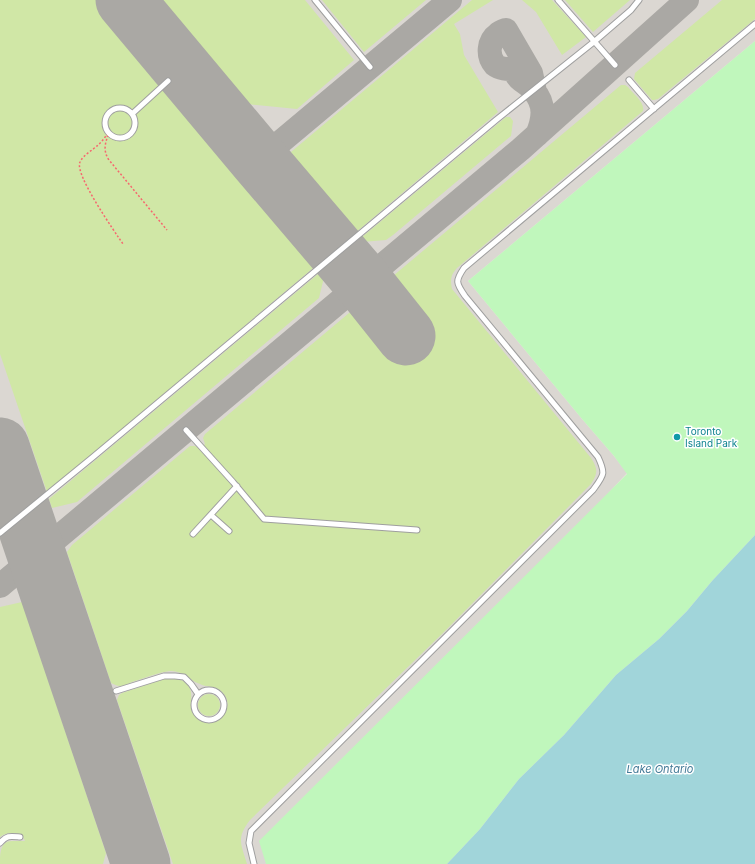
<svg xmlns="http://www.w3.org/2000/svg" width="755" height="864" font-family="Inter,sans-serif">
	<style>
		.airport { fill: #dbd7d2 }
		.grass { fill: #d0e7a6 }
		.park { fill: #c0f7bc }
		.water { fill: #a1d5da }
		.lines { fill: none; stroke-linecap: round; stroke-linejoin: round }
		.taxiway { stroke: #aaa8a4; stroke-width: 24 }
		.runway { stroke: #aaa8a4; stroke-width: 59 }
		.lane-casing { stroke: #9f9f9f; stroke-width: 7 }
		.path { stroke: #f6676e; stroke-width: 1.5; stroke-dasharray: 2 2; stroke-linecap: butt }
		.lane { stroke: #fff; stroke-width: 5 }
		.culture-dot { fill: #0f9aa8; stroke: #fff; stroke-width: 1.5 }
		.labels { text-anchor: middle; stroke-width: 3; stroke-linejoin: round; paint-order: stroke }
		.culture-label { font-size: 10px; fill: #0d838f; stroke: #fff; text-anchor: start }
		.water-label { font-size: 11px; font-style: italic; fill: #447b98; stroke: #fff }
	</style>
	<rect width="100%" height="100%" fill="#ece6e0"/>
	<path class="airport" d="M 0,0 L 755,0 L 755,41 L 468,281 L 582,419 L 614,456 L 627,473 L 266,864 L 0,864 Z"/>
	<path class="grass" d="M 0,0 L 100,0 L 317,258 L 318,264 L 47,492 L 0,354 Z
		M 151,0 L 305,0 L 354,60 L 297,109 L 237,103 Z
		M 322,0 L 426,0 L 364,52 Z
		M 472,0 L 493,0 L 454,24 L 460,34 L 464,55 L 498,112 L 354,234 L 349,234 L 285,157 Z
		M 522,0 L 552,0 L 586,37 L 562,55 L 536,12 Z
		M 565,0 L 630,0 L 593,32 Z
		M 722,0 L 755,0 L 755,19 L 658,99 L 654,100 L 652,100 L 634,79 L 635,73 Z
		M 621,85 L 625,85 L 628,87 C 633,94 645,102 643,111 L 457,268 C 451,275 450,279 452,289 L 591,458 C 598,469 598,473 591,484 L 443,633 L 250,820 C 236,838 241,844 247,864 L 173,864 L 117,700 L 119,695 L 122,693 L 167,678 C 177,677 190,681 191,693 C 192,702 188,711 197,718 C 217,736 241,702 218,689 C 213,686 206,687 200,684 C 189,680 182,670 170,671 C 159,672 142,679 132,682 C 128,684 124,686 120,686 C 117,686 114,684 111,683 L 67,552 L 72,545 L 190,446 L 195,446 L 200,449 L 205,444 L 203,438 L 205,434 L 355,308 L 357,308 L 392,350 L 423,324 L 387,281 Z
		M 506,117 L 510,117 L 513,121 L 511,136 L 393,235 L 386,240 L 362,242 L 356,242 Z
		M 324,269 L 326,269 L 319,298 L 77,502 L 52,508 L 49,499 Z
		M 22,602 L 106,853 L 103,864 L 0,864 C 0,854 0,841 12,841 C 16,841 21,841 25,841 C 22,831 7,831 0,837 L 0,607 Z
		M198 705a11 11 0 1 1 22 0a11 11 0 1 1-22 0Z"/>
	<path class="park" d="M 755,41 L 755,535 L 712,581 L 687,611 L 659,639 L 616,675 L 564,735 L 519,779 L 480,829 L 447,864 L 266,864 L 259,841 L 627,474 L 614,456 L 582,419 L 468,281 Z"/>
	<path class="water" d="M 755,535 L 755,864 L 447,864 L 480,829 L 519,779 L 564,735 L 616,675 L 659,639 L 687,611 L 712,581 Z"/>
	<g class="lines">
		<path class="taxiway" d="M 535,92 L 531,73 L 506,30 C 503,31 500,32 498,34 C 488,41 487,56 495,65 C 500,69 507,69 513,69 C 516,73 517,77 521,80 C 525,83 530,86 533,90 C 546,104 544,119 537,135
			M 259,160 L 450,0
			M 0,586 L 521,149 L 687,0"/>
		<path class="runway" d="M 125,0 L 259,160 L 363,282 L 406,336
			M 0,447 L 141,864"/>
		<defs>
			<path id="lane" d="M 315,0 L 370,67
				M 558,0 L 615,65
				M 629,80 L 654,109
				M105 123a15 15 0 1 1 30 0a15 15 0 1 1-30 0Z
				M 132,114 L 168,81
				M 186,430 L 233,482 L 264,519 L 417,530
				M 211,515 L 229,531
				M 0,533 L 93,457 L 496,120 L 595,41 L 631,10 L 639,0
				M 193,534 L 237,486
				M194 705a15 15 0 1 1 30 0a15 15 0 1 1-30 0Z
				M 116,691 L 164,676 L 175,676 L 184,677 L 191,684 L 198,694
				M 0,843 C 7,835 10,836 20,837
				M 254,864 L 249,843 L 251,831 L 593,490 C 604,475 606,474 598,457 L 465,296 C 456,283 455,281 464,268 L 755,24"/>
		</defs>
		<use href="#lane" class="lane-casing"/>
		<path class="path" d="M 108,133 C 105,137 102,142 98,145 C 93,150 83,155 80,162 C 74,174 115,232 123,244
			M 108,135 C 105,144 103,151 109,160 L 167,230"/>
		<use href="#lane" class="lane"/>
	</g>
	<circle class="culture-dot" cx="677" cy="437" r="4"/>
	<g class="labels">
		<g class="culture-label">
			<text x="685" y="435">Toronto<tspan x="685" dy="12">Island Park</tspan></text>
		</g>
		<g class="water-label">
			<text x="660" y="773">Lake Ontario</text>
		</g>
	</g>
</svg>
